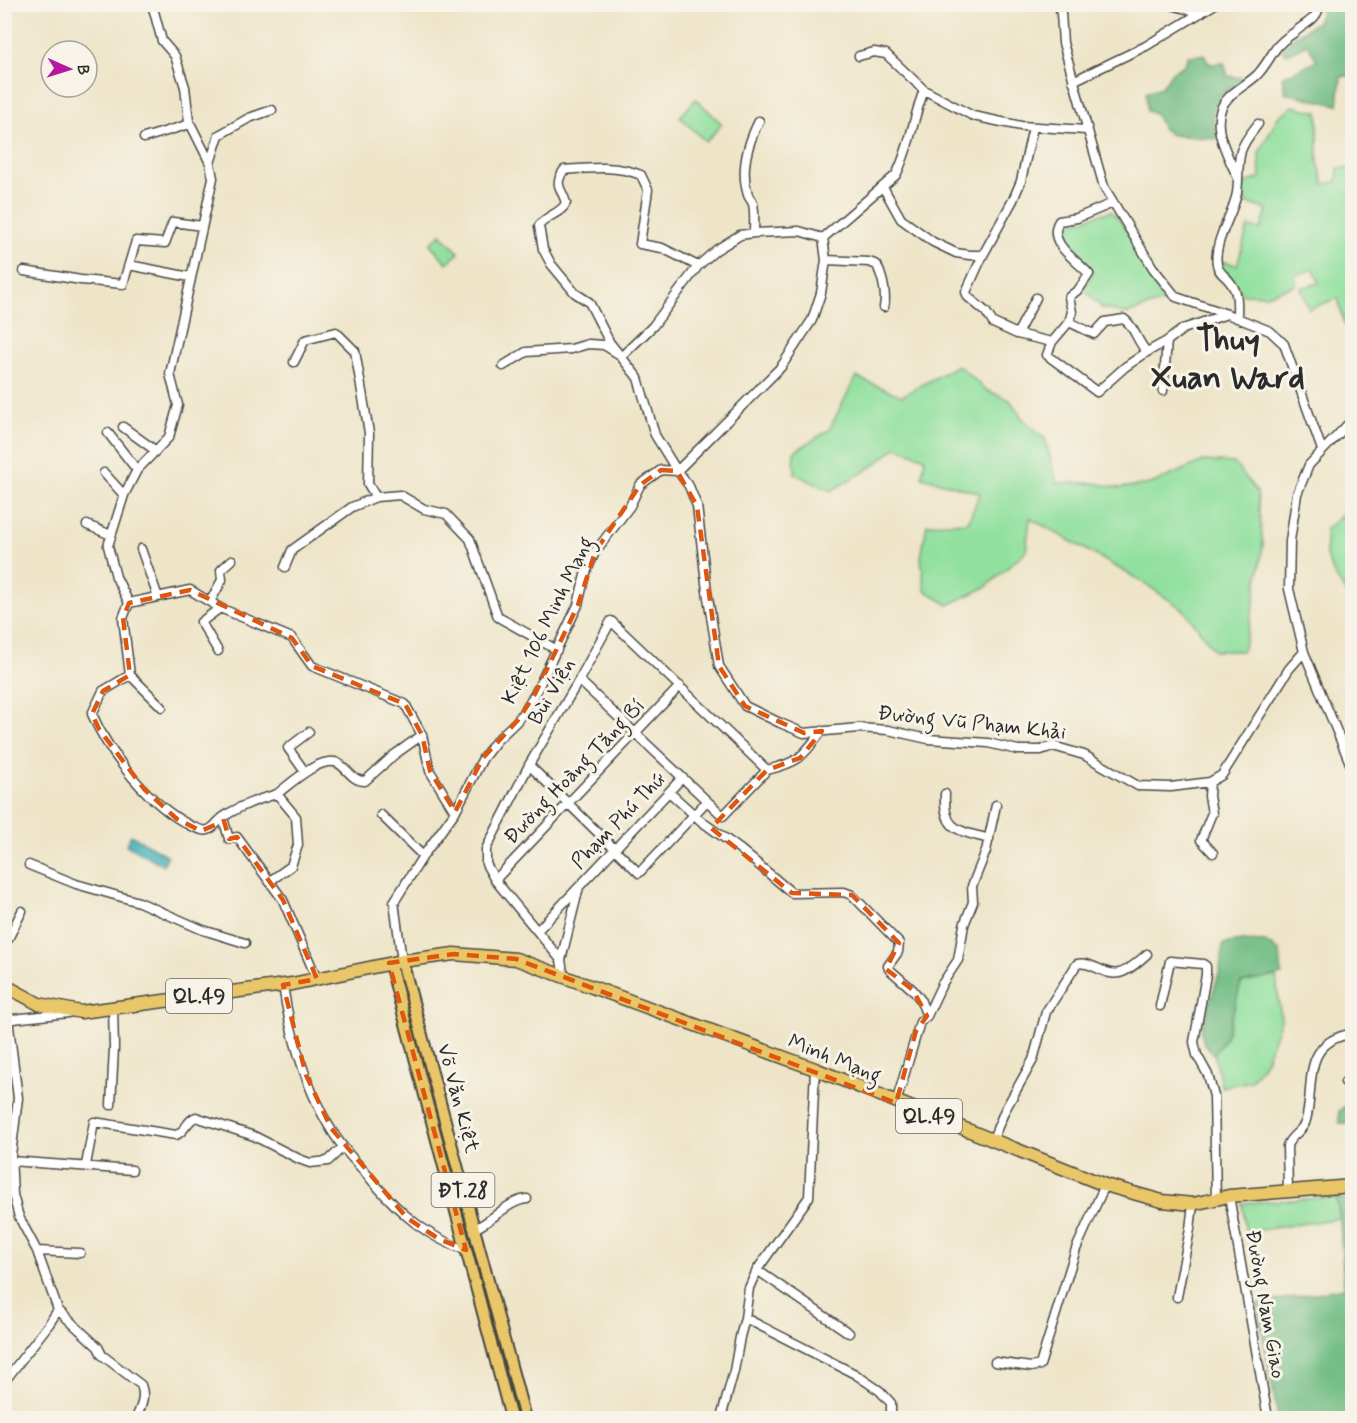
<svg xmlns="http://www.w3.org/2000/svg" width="1357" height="1423" font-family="Mynerve,sans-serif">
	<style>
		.green { fill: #91e09f; stroke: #5e8665; stroke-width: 1.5 }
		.forest { fill: #74be86; stroke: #507458; stroke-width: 1.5 }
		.water { fill: #3eafb7; stroke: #346d71; stroke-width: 1.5 }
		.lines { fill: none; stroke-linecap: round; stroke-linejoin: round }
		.minor-casing { stroke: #484743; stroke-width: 11 }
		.major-casing { stroke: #484743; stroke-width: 14 }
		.highway-casing { stroke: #484743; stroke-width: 15 }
		.minor { stroke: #fff; stroke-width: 8 }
		.major { stroke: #e9c769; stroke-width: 10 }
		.highway { stroke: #e9c769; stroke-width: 12 }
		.marked { fill: none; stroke: #df570e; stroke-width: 4.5; stroke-dasharray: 12 8; stroke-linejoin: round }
		.labels { text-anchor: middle; stroke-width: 6; stroke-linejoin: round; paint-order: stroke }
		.shield { fill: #f7f3e8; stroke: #686764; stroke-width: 1.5 }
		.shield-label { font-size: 20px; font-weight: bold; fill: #2b2b2b }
		.street-label { font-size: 21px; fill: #2b2b2b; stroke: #f7f3e8 }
		.town-label { font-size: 33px; font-weight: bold; fill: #2b2b2b; stroke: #f7f3e8 }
	</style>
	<rect width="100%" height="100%" fill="#f7f3e8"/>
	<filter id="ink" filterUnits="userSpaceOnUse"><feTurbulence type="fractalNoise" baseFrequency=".0167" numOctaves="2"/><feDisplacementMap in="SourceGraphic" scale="12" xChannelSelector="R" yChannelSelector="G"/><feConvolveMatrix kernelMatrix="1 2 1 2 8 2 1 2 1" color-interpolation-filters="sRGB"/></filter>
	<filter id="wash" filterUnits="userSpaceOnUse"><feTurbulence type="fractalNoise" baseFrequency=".008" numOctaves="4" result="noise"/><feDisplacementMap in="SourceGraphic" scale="24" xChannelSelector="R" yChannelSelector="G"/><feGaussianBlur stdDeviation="1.35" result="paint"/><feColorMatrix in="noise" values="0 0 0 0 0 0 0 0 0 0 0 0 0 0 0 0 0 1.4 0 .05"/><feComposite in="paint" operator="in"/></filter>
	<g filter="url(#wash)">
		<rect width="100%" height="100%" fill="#eee5c9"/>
		<path class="green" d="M 696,99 L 722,124 L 706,142 L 680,117 Z
			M 1293,106 L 1318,112 L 1318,163 L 1324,184 L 1337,182 L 1338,168 L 1352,168 L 1352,330 L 1344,324 L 1338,298 L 1309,309 L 1301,288 L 1319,283 L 1314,269 L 1295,275 L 1296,285 L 1266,295 L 1243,294 L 1223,269 L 1221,261 L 1237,265 L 1248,227 L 1261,229 L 1267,210 L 1244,202 L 1243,184 L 1260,178 L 1259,153 L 1278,117 Z
			M 1111,211 L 1120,220 L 1169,300 L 1126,314 L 1102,308 L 1083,288 L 1093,273 C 1082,253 1061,254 1060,226 Z
			M 441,234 L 459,253 L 447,263 L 430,244 Z
			M 958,365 L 986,390 L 1010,400 L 1022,418 L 1045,439 L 1057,483 L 1094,483 L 1119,488 L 1151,484 L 1203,461 L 1234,463 L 1257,492 L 1263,545 L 1253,608 L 1243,651 L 1215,651 L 1185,611 L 1141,581 L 1030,518 L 1026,551 L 986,587 L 948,605 L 925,590 L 921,557 L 927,524 L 968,522 L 980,493 L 922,477 L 925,458 L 897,447 L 872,467 L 831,491 L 795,474 L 794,452 L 829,430 L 856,377 L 902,396 Z
			M 1352,486 L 1352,599 L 1351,599 L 1335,576 L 1326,556 L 1326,529 L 1345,512 Z
			M 1276,976 L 1281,1020 L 1265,1062 L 1251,1081 L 1222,1087 L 1214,1054 L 1226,1037 L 1241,983 Z
			M 1336,1197 L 1340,1218 L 1246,1232 L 1242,1203 Z"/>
		<path class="forest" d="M 1324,5 L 1352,5 L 1352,75 L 1341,77 L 1338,105 L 1286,93 L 1282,77 L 1317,61 L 1308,44 L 1286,54 L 1282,49 L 1294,37 L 1317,22 Z
			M 1204,55 L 1210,64 L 1224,63 L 1228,76 L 1246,78 L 1224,93 L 1212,111 L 1217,139 L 1172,135 L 1163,129 L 1156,114 L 1147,111 L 1146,92 L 1162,87 L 1172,72 L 1184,65 L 1188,56 Z
			M 1243,941 L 1265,942 L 1280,951 L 1282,975 L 1241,983 L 1226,1037 L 1214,1054 L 1204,1044 L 1201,1031 L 1220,970 L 1223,944 Z
			M 1352,1100 L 1352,1124 L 1339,1123 L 1339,1111 Z
			M 1336,1197 L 1352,1200 L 1352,1418 L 1278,1418 L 1257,1304 L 1344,1288 L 1340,1218 Z"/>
		<path class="water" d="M 131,835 L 168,856 L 163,865 L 126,845 Z"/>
	</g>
	<g filter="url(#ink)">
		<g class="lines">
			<defs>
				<path id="minor" d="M 152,4 L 162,41 L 175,56 L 185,87 L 189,121 L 210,163 L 213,178 L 170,374 L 178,405 L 169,437 L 137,470 L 124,495 L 108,546 L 116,577 L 129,603 L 123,618 L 130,675 L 162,707
					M 1058,4 L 1061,13 L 1063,43 L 1104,187 L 1153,268 L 1176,297 L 1227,314 L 1270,331 L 1284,344 L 1322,450
					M 1168,4 L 1201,13
					M 859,56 L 874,52 L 886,54 L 924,90 L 973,116 L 1021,126 L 1086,130
					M 1073,81 L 1146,46 L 1215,4
					M 1033,127 L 1021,181 L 1013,200 L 983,255 L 966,292 L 968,297 L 986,312 L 993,323 L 1017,334 L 1052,342
					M 144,138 L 190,124
					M 210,163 L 219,135 L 249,118 L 272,110
					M 1238,178 C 1227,154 1206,119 1229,97 C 1238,88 1249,83 1258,74 C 1265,66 1269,59 1274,51 C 1279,43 1287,37 1295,32 C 1304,24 1318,19 1319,6 L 1317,4
					M 883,187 L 901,219 L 933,242 L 956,253 L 969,255 L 983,255
					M 1113,203 L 1077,218 L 1059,221 C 1046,243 1077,260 1089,274 L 1079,289 L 1069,297 L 1072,312 L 1069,322 L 1094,334 L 1105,322 L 1124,319 C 1135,327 1137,342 1147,352
					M 754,233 C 754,224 755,212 753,204 C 752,201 749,198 748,195 C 740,170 748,143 759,121
					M 823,238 L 896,175 C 910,148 913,118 924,90
					M 826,260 L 869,262 L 877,265 C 883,279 887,293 884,307
					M 129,265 L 190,277
					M 698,266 L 662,248 L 640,244 L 648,190 L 641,175 C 616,165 590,168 564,170 C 553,186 562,188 566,203 C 561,214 546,215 539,226 L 543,249 L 551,264 L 575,293 L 589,302 L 610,343 L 638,378 L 655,435 L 674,466 L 689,486 L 697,506 L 707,591 L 719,666 L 745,706 L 780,723 L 804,733 L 859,728 L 888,730 L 928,739 L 988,743 L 1018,750 L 1041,750 L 1053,746 L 1084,755 L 1138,786 L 1171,787 L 1210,782 L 1222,775 L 1289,669 L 1304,652
					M 24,271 L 81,280 L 123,284 L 136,241 L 165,243 L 173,222 L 202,226
					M 1237,318 C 1237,304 1239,293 1230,282 C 1226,276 1218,273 1217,264 C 1213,242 1233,215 1237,193 C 1239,179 1237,165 1241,151 C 1244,141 1252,132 1258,124
					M 1069,322 L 1052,342 L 1047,355 L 1097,392 L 1125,367 L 1147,352 L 1167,341 L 1183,329 L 1227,314
					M 1017,334 L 1036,298
					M 294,362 L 305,340 L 336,332 L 355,351 L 369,433 L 368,484 L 376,497 L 400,495 L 424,509 L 446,514 L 470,539 L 498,617 L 557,650
					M 503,366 L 526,352 L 571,349 L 588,344 L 604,345 L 622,356 L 653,326 L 698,266 L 716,250 L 740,235 L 754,233 L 799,231 L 823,238
					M 1163,391 L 1167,341
					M 1352,420 L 1309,465 L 1297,494 L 1290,541 L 1289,589 L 1304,652 L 1352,768
					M 123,427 L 156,451
					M 108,433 L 137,470
					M 677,471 L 781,367 L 812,320 L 821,293 L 826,260 L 823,238
					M 104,473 L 124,495
					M 87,525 L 111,535
					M 141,549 L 158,597
					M 285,567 L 292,550 L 352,507 L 376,497
					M 210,602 L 222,580 L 221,570 L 232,560
					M 129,603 L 190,590 L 220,608 L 292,638 L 312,666 L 405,704 L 422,735 L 430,771 L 455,812
					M 218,651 L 201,622 L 220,608
					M 130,675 L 103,691 L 92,714 C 110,756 150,805 191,826 C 197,828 202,832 208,830 C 214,828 217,822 222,818 C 237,807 259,799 277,794
					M 579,680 L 723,816 L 767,770
					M 529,765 L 639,873 L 707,801
					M 767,770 C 800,762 802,757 822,731
					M 305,772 L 288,748 L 309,732
					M 1210,782 L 1209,796 L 1212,813 L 1201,840 L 1213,853
					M 669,792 L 701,821 L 741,850 L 792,893 L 844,892 L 852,895 L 899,943 L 898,952 L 888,966 L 889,969 L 913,990 L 920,999 L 927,1016
					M 945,794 C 943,831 958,830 989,839
					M 381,815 L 423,856
					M 223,818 L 229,839 L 237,837 L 283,900 L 317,979
					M 29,865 L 76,884 L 139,902 L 203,930 L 245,943
					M 495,880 L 680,686
					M 270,881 L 291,866 L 298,845 L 296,817 L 277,794 C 290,784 326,750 342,766 C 350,773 354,781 365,781 L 394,755 L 422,735
					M 538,930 L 682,778
					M 4,947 L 22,911
					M 561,960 L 495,880 L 486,864 L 486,849 L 529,765 L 579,680 L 611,621 L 767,770
					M 402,961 L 394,902 L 423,856 L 455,812 L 483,758 L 497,740 L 518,720 L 535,694 L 578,605 L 585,575 L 595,552 L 630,506 L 640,485 L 661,470 L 677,471
					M 564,978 L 561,960 L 579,887
					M 283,985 C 290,1037 311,1107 344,1148 C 353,1160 365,1171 374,1183 C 400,1213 428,1238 466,1250
					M 1160,1006 L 1170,961 L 1203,964 L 1206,966 L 1206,975 L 1194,1042 L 1197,1055 L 1208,1075 L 1214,1096 L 1216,1200
					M 8,1019 L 18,1098 L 11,1155 L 13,1195 L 19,1217 L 37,1251 L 58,1310 L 98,1347 L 102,1355 L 141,1385 C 146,1397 141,1407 136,1418
					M 4,1020 L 68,1013
					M 1345,1082 L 1352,1079
					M 896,1103 L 920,1022 L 927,1016 L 942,984 L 958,960 L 964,925 L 973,902 L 972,886 L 986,851 L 996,805
					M 111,1105 L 114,1048 L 113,1007
					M 992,1141 L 1005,1110 L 1033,1060 L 1046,1012 L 1077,964 C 1091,960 1105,977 1119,973 C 1129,971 1140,960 1147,954
					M 11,1161 L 132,1170
					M 86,1165 L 94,1122 L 176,1135 C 185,1132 187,1120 196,1117 L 254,1136 L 299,1159 L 310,1163 L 328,1161 L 343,1147
					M 1288,1191 L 1287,1146 C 1290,1135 1304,1131 1306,1120 C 1315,1087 1301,1047 1345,1035
					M 1229,1196 L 1268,1418
					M 474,1229 C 493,1221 507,1201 527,1199
					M 37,1251 L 80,1253
					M 757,1270 L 849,1333
					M 1177,1297 L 1190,1229 L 1193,1204
					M 745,1318 L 855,1374 L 880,1391 L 891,1403 L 891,1418
					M 995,1362 L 1031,1367 L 1040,1365 L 1076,1249 L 1105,1185
					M 4,1382 L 49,1324 L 58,1310
					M 721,1418 L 734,1371 L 740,1337 L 745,1318 L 749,1288 L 757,1270 L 809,1197 L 815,1069"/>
				<path id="major" d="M 402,961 L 525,1418
					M 390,964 L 511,1418"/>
				<path id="highway" d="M 4,985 L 39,1004 L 81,1012 L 292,984 L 402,961 L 454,954 L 516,959 L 815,1069 L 1105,1185 L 1162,1201 L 1193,1204 L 1229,1196 L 1352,1186"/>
			</defs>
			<use href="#minor" class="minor-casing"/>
			<use href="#major" class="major-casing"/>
			<use href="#highway" class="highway-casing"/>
			<use href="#minor" class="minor"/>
			<use href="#major" class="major"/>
			<use href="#highway" class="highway"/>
		</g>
	</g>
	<path class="marked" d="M 661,470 L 677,471 L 697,506 L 719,666 L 745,706 L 804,733 L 822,731 L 800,758 L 767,770 L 711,828 L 792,893 L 852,895 L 899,943 L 886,969 L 913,990 L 927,1016 L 916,1031 L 896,1103 L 516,959 L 454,954 L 389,963 L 466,1250 L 439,1239 L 407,1218 L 331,1128 L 306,1075 L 283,985 L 317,979 L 283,900 L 237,837 L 229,839 L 224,821 L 201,831 L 177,819 L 144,789 L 99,729 L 92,714 L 103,691 L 130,675 L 123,618 L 129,603 L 190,590 L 292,638 L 312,666 L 405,704 L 422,735 L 430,771 L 455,812 L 483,758 L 518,720 L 535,694 L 578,605 L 595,552 L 640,485 Z"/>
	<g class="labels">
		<g class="shield">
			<rect x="166" y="979" width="66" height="34" rx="4.5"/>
			<rect x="896" y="1099" width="66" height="34" rx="4.5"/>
			<rect x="431.5" y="1173" width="63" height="34" rx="4.5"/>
		</g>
		<g class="shield-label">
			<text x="199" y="1003">QL.49</text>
			<text x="929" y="1123">QL.49</text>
			<text x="463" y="1197">ĐT.28</text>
		</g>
		<g class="street-label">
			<text transform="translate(547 620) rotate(-64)" y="7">Kiệt 106 Minh Mạng</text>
			<text transform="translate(551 691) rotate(-60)" y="7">Bùi Viện</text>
			<text transform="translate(972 722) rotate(6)" y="7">Đường Vũ Phạm Khải</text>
			<text transform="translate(574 771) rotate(-46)" y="7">Đường Hoàng Tăng Bí</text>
			<text transform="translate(618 820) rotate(-46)" y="7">Phạm Phú Thứ</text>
			<text transform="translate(835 1058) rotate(22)" y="7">Minh Mạng</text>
			<text transform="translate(459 1098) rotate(75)" y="7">Võ Văn Kiệt</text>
			<text transform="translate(1266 1304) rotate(80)" y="7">Đường Nam Giao</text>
		</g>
		<g class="town-label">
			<text x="1228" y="350">Thuy<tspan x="1228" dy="38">Xuan Ward</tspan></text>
		</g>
	</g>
	<rect width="1357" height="1423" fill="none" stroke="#f7f3e8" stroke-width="24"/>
	<g transform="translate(69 69) rotate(93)"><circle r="28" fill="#f7f3e8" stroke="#a5a39c" stroke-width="1.5"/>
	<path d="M0-4.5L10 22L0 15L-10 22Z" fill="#b5179e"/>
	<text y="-9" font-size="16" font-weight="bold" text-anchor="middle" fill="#2b2b2b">B</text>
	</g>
</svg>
